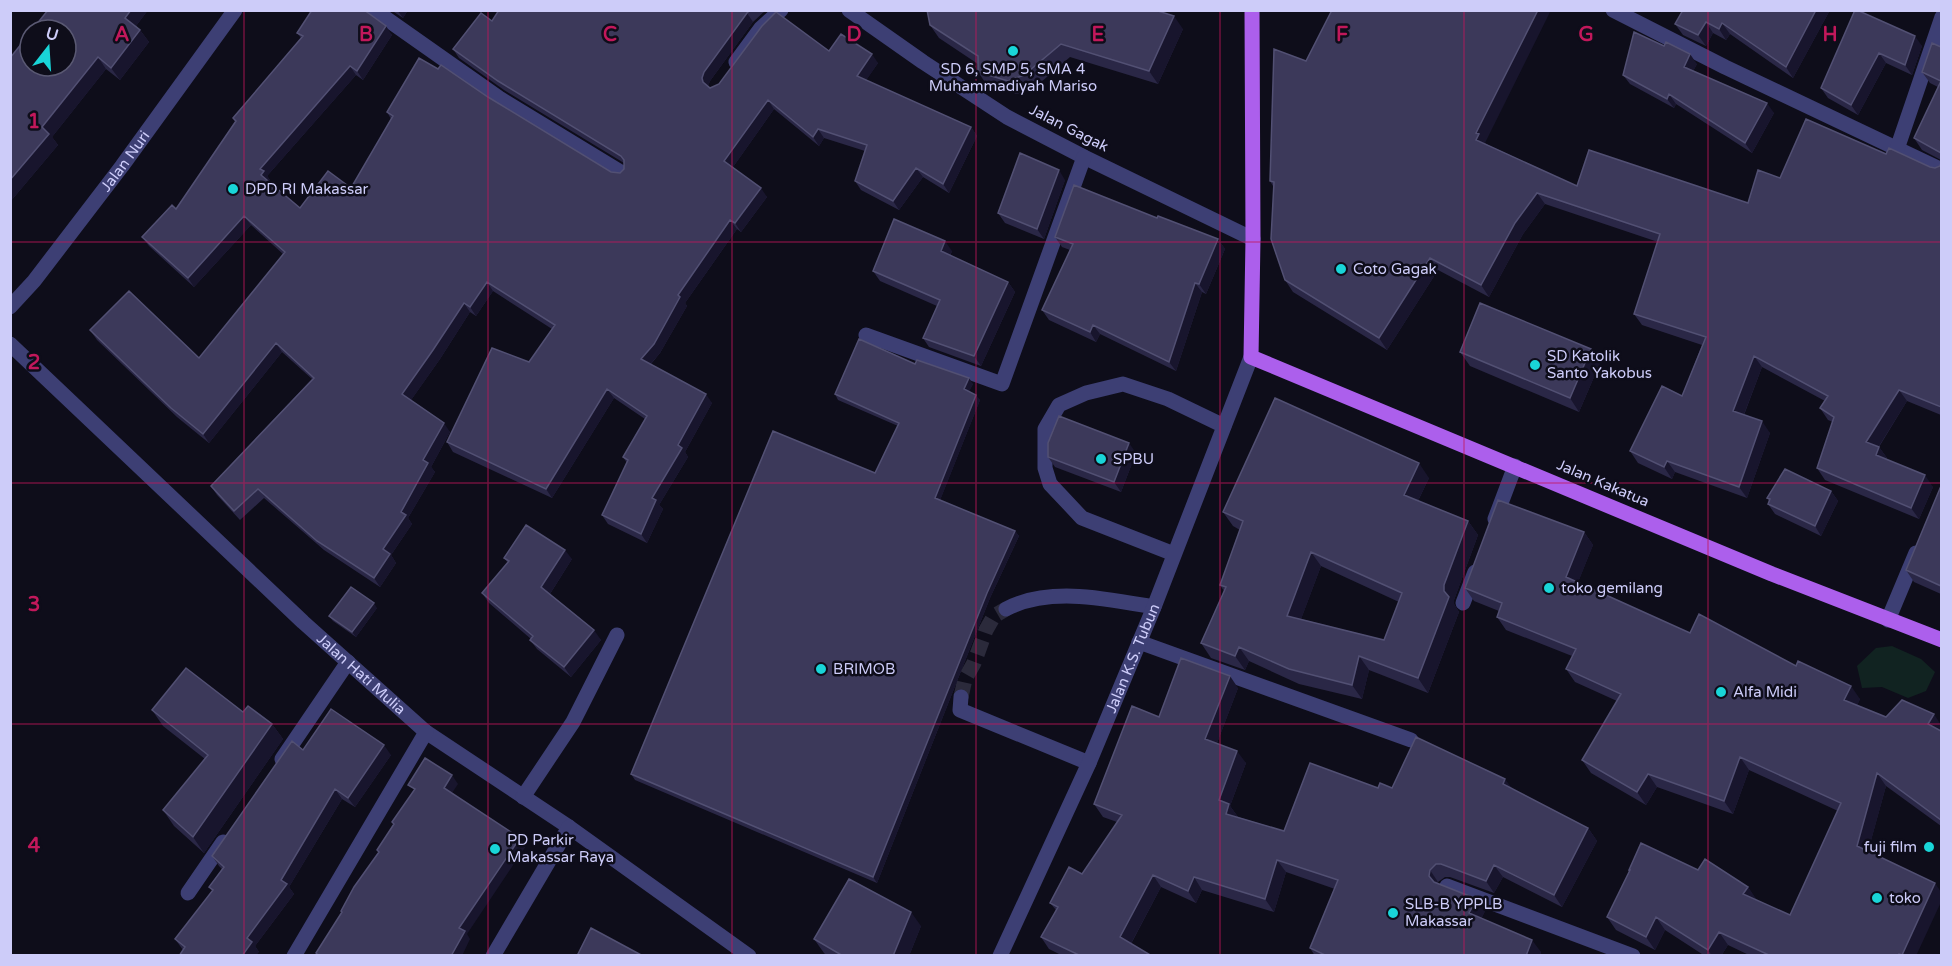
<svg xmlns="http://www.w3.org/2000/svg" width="1952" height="966" font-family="'Varela Round',sans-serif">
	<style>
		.green { fill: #112321 }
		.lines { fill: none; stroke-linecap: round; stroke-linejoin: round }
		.minor-tunnel { stroke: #2b2a3b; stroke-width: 15; stroke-dasharray: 15 8; stroke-linecap: butt }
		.minor { stroke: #3d3f74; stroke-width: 15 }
		.major { stroke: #ac5fec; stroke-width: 15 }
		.wall { fill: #2a2746; fill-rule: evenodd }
		.shaded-wall { fill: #18152d }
		.building { fill: #3c395a; stroke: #525073; stroke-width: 1.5; fill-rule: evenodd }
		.grid { fill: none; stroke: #c2185b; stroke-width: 1.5; stroke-opacity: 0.55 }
		.poi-dot { fill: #19d5d8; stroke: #0e0d1a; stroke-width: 2 }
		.labels { text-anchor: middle; stroke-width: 5; stroke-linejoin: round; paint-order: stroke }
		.poi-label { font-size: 15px; fill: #cdccf9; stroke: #0e0d1a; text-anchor: start }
		.street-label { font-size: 15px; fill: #cdccf9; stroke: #0e0d1a }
		.grid-label { font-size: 20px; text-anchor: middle; font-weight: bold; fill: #c2185b; stroke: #0e0d1a; stroke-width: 5; stroke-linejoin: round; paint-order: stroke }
	</style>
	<rect width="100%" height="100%" fill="#0e0d1a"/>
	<path class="green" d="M 1892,646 L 1921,659 L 1935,672 L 1926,691 L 1908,698 L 1882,687 L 1862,688 L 1857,666 L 1876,648 Z"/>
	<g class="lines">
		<path class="minor-tunnel" d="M 961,697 L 965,679 L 974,663 L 986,630 L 994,616 L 1006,609"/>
		<g class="minor">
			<path d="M 374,10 L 499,98 L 622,173"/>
			<path d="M 849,10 L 923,62 L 1007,117 L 1084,157 L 1253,239"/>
			<path d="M 1613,10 L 1725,67 L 1942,170"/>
			<path d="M 736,62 L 761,28 L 781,10"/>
			<path d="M 1897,149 L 1942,17"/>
			<path id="s1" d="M 10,307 L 34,281 L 122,166 L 235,10"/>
			<path d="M 866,335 L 1002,384 L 1084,157"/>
			<path id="s2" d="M 10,344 L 303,622 L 426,732 L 569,827 L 749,956"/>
			<path d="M 1495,519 L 1515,466"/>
			<path d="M 1174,554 L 1082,518 L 1050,484 L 1045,468 L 1045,429 L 1059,405 L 1086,393 L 1123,384 L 1168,399 L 1224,426"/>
			<path d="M 1463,603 L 1475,572"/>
			<path d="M 1006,609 C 1049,586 1108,599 1154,607"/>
			<path d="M 1888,620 L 1916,553"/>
			<path d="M 1139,642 L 1411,740"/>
			<path d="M 961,697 L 960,710 L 1089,763"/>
			<path d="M 282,759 L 348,662"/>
			<path d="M 523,797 L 573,722 L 617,635"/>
			<path d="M 1447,886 L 1633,956"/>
			<path d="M 188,893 L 223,842"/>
			<path d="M 294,956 L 426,732"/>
			<path d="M 493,956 L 569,827"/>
			<path id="s3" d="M 1000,956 L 1089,763 L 1154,607 L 1251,357"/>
		</g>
		<path class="major" d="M 1252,10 L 1253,239 L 1251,357 L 1772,574 L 1942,640"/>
	</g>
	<path class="wall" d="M 48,10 L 148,10 L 136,26 L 140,30 L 149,42 L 120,80 L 106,69 L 52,137 L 58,145 L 10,202 Z
		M 312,10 L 365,10 L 392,35 L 363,80 L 356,75 L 267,176 L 270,180 L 269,181 L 300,208 L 351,188 L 391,119 L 387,112 L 488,97 L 611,172 L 620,173 L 624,169 L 624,163 L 504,90 L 459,58 L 453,49 L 492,21 L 499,10 L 766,10 L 753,22 L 710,81 L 708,86 L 710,88 L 829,51 L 878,63 L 866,80 L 971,127 L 977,136 L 949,193 L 923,177 L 899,210 L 861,190 L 855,181 L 865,151 L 824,138 L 819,146 L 774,109 L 733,167 L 767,197 L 741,232 L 737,229 L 685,303 L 687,306 L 660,353 L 651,364 L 712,403 L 685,452 L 688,457 L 659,505 L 663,509 L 647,543 L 608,524 L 602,515 L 627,463 L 623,457 L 645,419 L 614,398 L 552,498 L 453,452 L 447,442 L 529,362 L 552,329 L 493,291 L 476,316 L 470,312 L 440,359 L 411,400 L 450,432 L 431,467 L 435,472 L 408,518 L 412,524 L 391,555 L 396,563 L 380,587 L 324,550 L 264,498 L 240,520 L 217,495 L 211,486 L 312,379 L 282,352 L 209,443 L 177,417 L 97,340 L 90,330 L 199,358 L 283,254 L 251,225 L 194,287 L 149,246 L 142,237 L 176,209 L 235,122 L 233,118 L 301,38 L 297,33 Z
		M 391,10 L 408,10 L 403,18 Z
		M 1830,10 L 1793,78 L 1730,34 L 1726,40 L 1713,33 L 1706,46 L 1683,35 L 1675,24 Z
		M 1855,10 L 1922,46 L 1912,75 L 1886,63 L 1858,115 L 1828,98 L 1821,88 Z
		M 930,25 L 1183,29 L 1158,84 L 1070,57 L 1033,89 L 1017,94 L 987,85 L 978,72 L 978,64 L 939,38 Z
		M 1941,47 L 1941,160 L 1922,150 L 1914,138 L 1938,87 L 1930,83 L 1922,72 Z
		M 1697,64 L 1693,71 L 1774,113 L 1752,153 L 1676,104 L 1674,108 L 1630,84 L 1623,75 Z
		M 1485,143 L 1486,144 L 1577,186 L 1748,203 L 1780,178 L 1886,154 L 1930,167 L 1935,168 L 1940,166 L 1941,163 L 1941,415 L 1907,401 L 1879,447 L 1887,458 L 1887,459 L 1933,487 L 1919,519 L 1825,480 L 1817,468 L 1833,422 L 1828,420 L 1820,408 L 1825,401 L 1762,367 L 1744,415 L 1770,433 L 1747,498 L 1675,472 L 1672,479 L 1638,463 L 1630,451 L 1682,396 L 1702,345 L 1642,325 L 1634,314 L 1658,242 L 1545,204 L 1523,234 L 1489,297 L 1438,270 L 1387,350 L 1293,292 L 1285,280 L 1273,186 L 1270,181 Z
		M 1065,180 L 1044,239 L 1005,223 L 998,213 Z
		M 1157,218 L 1218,239 L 1225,249 L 1206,294 L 1202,292 L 1176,371 L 1100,334 L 1096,342 L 1049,320 L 1042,310 L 1070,250 L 1062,247 L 1055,237 Z
		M 952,251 L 950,256 L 1008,282 L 1015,292 L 981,366 L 929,347 L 923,338 L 937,306 L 880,281 L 873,271 Z
		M 1460,352 L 1600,363 L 1579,412 L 1470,366 Z
		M 915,364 L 973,384 L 969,391 L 980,400 L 940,500 L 1015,531 L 1019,536 L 990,598 L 877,883 L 635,780 L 631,774 L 875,473 L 898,426 L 838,400 L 835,394 Z
		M 1136,453 L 1121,492 L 1055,467 L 1048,457 Z
		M 1429,478 L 1418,501 L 1468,521 L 1478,535 L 1454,600 L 1454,604 L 1459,612 L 1428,693 L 1369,670 L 1362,699 L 1299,684 L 1249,661 L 1245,670 L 1211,658 L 1201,643 L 1224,591 L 1220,585 L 1240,530 L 1233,526 L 1223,512 ZM 1321,566 L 1399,602 L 1384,640 L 1301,619 Z
		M 1941,486 L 1941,594 L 1914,582 L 1906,570 Z
		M 1831,491 L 1838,501 L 1821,536 L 1775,514 L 1768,504 L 1769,501 L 1767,498 Z
		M 1584,532 L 1593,545 L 1578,582 L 1690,633 L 1796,666 L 1860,699 L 1857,705 L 1886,717 L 1941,725 L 1941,826 L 1886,786 L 1868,851 L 1916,956 L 1751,956 L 1728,945 L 1721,956 L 1705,956 L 1665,930 L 1655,950 L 1616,930 L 1607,917 L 1630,871 L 1629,870 L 1698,870 L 1748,887 L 1756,900 L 1790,915 L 1838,811 L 1749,770 L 1733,814 L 1657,787 L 1646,805 L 1591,773 L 1582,760 L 1617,701 L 1575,682 L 1566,669 L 1572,656 L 1506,630 L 1497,617 L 1499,611 L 1474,601 L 1465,588 Z
		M 504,558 L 572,559 L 550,594 L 601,640 L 571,677 L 537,649 L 530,640 L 531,639 L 489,603 L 482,593 L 508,563 Z
		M 377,608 L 356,637 L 333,621 L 329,616 Z
		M 1238,688 L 1217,743 L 1246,763 L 1230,806 L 1238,817 L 1284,831 L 1378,788 L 1512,789 L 1588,828 L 1597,841 L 1562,907 L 1503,877 L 1494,893 L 1450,877 L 1445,877 L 1438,882 L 1438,884 L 1485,911 L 1481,919 L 1541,952 L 1540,956 L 1315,956 L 1310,948 L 1335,889 L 1286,872 L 1274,912 L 1202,890 L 1196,903 L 1161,887 L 1131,944 L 1152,956 L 1063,956 L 1049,949 L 1041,937 L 1056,910 L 1050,903 L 1082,874 L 1117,822 L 1103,817 L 1094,804 L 1159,717 Z
		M 152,710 L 243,712 L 272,724 L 283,739 L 204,853 L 174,826 L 163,810 L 205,759 L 163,726 Z
		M 303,750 L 391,755 L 355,807 L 342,799 L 289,887 L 294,894 L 255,946 L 259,952 L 183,950 L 175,939 L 212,891 L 209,887 L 222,869 L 219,866 L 212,856 Z
		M 921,926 L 909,956 L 827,956 L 824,953 L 814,939 Z"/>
	<path class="shaded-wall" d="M 131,10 L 148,10 L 133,30 L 125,18 Z
		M 397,10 L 408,10 L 403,18 Z
		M 1538,10 L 1551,10 L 1485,143 L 1487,146 L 1476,140 L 1476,133 Z
		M 1816,10 L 1830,10 L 1793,78 L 1786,67 Z
		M 747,13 L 753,22 L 710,81 L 708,87 L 703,82 L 702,78 L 704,72 Z
		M 1174,16 L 1183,29 L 1158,84 L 1149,71 Z
		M 1706,22 L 1713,33 L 1706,46 L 1698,35 Z
		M 1722,23 L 1730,34 L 1726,40 L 1719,29 Z
		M 386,26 L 392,35 L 363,80 L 357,71 Z
		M 140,30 L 149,42 L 120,80 L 111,68 Z
		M 1915,36 L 1922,46 L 1912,75 L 1905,65 Z
		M 1879,53 L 1886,63 L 1858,115 L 1851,105 Z
		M 872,54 L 878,63 L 863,85 L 857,76 Z
		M 1690,54 L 1697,64 L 1690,77 L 1684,67 Z
		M 98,57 L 106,69 L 52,137 L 58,145 L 10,202 L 10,180 L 42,127 Z
		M 350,66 L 356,75 L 267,176 L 270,180 L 268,184 L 261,175 L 260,169 Z
		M 1669,94 L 1676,104 L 1674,108 L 1667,99 Z
		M 768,100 L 774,109 L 731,170 L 724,161 Z
		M 1767,103 L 1774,113 L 1752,153 L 1745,143 Z
		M 971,127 L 977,136 L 949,193 L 943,184 Z
		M 818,129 L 824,138 L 819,146 L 813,137 Z
		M 916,168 L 923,177 L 899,210 L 893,201 Z
		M 1059,170 L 1065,180 L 1044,239 L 1037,229 Z
		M 761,188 L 767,197 L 741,232 L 735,223 Z
		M 1537,193 L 1545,204 L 1523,234 L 1489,297 L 1481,285 L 1515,223 Z
		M 244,216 L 251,225 L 194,287 L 188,278 Z
		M 730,220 L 737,229 L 685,303 L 687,306 L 660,353 L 647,368 L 641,359 L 678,295 Z
		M 1218,239 L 1225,249 L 1206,294 L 1199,284 Z
		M 945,241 L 952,251 L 947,261 L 941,251 Z
		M 1430,258 L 1438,270 L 1387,350 L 1379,338 Z
		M 487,282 L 493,291 L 476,316 L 470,307 Z
		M 1008,282 L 1015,292 L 981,366 L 974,356 Z
		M 1195,283 L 1202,292 L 1176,371 L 1169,362 Z
		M 464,303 L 470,312 L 440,359 L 409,403 L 402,394 Z
		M 1093,325 L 1100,334 L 1096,342 L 1090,332 Z
		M 276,343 L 282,352 L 209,443 L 203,434 Z
		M 1591,349 L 1600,363 L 1579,412 L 1570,398 Z
		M 1754,356 L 1762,367 L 1741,422 L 1733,411 Z
		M 969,378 L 973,384 L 968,394 L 964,389 Z
		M 607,389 L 614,398 L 552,498 L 546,489 Z
		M 1899,390 L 1907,401 L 1874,454 L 1866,442 Z
		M 706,394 L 712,403 L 685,452 L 688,457 L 659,505 L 663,509 L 647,543 L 641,534 L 652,498 L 678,445 Z
		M 976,395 L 980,400 L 939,503 L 935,498 Z
		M 1762,421 L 1770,433 L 1747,498 L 1739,487 Z
		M 444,423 L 450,432 L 431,467 L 435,472 L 408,518 L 412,524 L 391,555 L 396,563 L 380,587 L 374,578 L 383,549 L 401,512 L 423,460 Z
		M 1129,443 L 1136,453 L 1121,492 L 1114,482 Z
		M 1879,447 L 1887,458 L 1884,466 L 1876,455 Z
		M 1667,461 L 1675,472 L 1672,479 L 1664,467 Z
		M 1419,463 L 1429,478 L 1414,509 L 1404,495 Z
		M 1925,475 L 1933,487 L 1919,519 L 1911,508 Z
		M 1831,491 L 1838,501 L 1821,536 L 1815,526 Z
		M 1468,521 L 1478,535 L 1454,600 L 1454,604 L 1459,612 L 1428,693 L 1418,678 L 1444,591 L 1444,585 Z
		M 1015,531 L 1019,536 L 990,598 L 877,883 L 873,877 L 987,593 Z
		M 1584,532 L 1593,545 L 1575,590 L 1566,577 Z
		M 565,550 L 572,559 L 548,597 L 541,587 Z
		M 1311,552 L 1321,566 L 1297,630 L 1287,616 Z
		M 374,603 L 377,608 L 356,637 L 352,632 Z
		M 594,630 L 601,640 L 571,677 L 564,667 Z
		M 1239,647 L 1249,661 L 1245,670 L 1235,656 Z
		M 1359,656 L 1369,670 L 1362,699 L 1352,685 Z
		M 1230,676 L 1238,688 L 1214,751 L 1205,739 Z
		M 1851,686 L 1860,699 L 1854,713 L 1844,700 Z
		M 1934,714 L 1941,725 L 1941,729 L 1937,737 L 1928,724 Z
		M 272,724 L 283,739 L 204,853 L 193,837 Z
		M 384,745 L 391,755 L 355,807 L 348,798 Z
		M 1237,751 L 1246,763 L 1230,806 L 1238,817 L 1234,826 L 1226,814 L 1219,800 Z
		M 1740,757 L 1749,770 L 1733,814 L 1724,801 Z
		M 1877,773 L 1886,786 L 1866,859 L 1857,846 Z
		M 1648,774 L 1657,787 L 1646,805 L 1637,792 Z
		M 452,775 L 458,784 L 450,796 L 444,788 Z
		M 1505,779 L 1514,791 L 1503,784 Z
		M 335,789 L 342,799 L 289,887 L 294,894 L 255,946 L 259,952 L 256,956 L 242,956 L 247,938 Z
		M 1588,828 L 1597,841 L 1562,907 L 1554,895 Z
		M 520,838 L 526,846 L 467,934 L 470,939 L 462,956 L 451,956 L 459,928 Z
		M 1277,860 L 1286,872 L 1274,912 L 1265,899 Z
		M 1494,865 L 1503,877 L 1494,893 L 1486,881 Z
		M 1430,870 L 1438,882 L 1438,888 L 1429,876 Z
		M 1153,875 L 1161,887 L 1128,949 L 1120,937 Z
		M 1194,877 L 1202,890 L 1196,903 L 1188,891 Z
		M 1935,883 L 1941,892 L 1941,902 L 1916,956 L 1902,956 L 1902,955 Z
		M 1748,887 L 1757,900 L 1752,907 L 1743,894 Z
		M 1477,899 L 1485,911 L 1478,926 L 1469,913 Z
		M 911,912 L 921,926 L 909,956 L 893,956 Z
		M 1656,917 L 1665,930 L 1655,950 L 1646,937 Z
		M 1719,932 L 1728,945 L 1721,956 L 1712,956 L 1708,950 Z
		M 1532,940 L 1541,952 L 1540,956 L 1526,956 Z"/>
	<path class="building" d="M 48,10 L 131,10 L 125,18 L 140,30 L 111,68 L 98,57 L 42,127 L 49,134 L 10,180 L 10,58 L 30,33 L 30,66 L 66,66 L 66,30 L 32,30 Z
		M 312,10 L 364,10 L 386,26 L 357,71 L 350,66 L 260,169 L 264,171 L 261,175 L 300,208 L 328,171 L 351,188 L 393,116 L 387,112 L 419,58 L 438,69 L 441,65 L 488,97 L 611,172 L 620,173 L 624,169 L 624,160 L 621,156 L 498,81 L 453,49 L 481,13 L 492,21 L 499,10 L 750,10 L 747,13 L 704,72 L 702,78 L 703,82 L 710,88 L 719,84 L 762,26 L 776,12 L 829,51 L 841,34 L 872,54 L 857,76 L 971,127 L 943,184 L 916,168 L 893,201 L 855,181 L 867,145 L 818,129 L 813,137 L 768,100 L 724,161 L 761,188 L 735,223 L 730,220 L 678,295 L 680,297 L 654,344 L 641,359 L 706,394 L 678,445 L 682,448 L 652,498 L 656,500 L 641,534 L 602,515 L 628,460 L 623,457 L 647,416 L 607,389 L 546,489 L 447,442 L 492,348 L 529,362 L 555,325 L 487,282 L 470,307 L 464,303 L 433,350 L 402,394 L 444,423 L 423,460 L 428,463 L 401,512 L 406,515 L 383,549 L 390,554 L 374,578 L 317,541 L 258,489 L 234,511 L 211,486 L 314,378 L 276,343 L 203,434 L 171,408 L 90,330 L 129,291 L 199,358 L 285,252 L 244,216 L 188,278 L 142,237 L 172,205 L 176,209 L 236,121 L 233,118 L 303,36 L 297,33 Z
		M 927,10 L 1155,10 L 1174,16 L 1149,71 L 1061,44 L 1024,75 L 1008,81 L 978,72 L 978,56 L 930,25 Z
		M 1332,10 L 1538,10 L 1476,133 L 1479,134 L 1476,140 L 1577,186 L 1589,150 L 1748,203 L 1758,170 L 1780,178 L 1806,119 L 1886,154 L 1889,148 L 1930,167 L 1935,168 L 1940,166 L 1941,163 L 1941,407 L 1899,390 L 1866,442 L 1879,447 L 1876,455 L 1925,475 L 1911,508 L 1817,468 L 1834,417 L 1820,408 L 1828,396 L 1754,356 L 1733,411 L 1762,421 L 1739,487 L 1667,461 L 1664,467 L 1630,451 L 1662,386 L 1682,396 L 1706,337 L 1634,314 L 1660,234 L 1537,193 L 1515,223 L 1481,285 L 1430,258 L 1379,338 L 1285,280 L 1271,239 L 1274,182 L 1270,181 L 1274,49 L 1306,61 Z
		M 1683,10 L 1816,10 L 1786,67 L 1722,23 L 1719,29 L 1706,22 L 1698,35 L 1675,24 Z
		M 1855,10 L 1857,10 L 1915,36 L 1905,65 L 1879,53 L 1851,105 L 1821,88 Z
		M 1634,32 L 1664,46 L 1666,42 L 1690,54 L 1684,67 L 1767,103 L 1745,143 L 1669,94 L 1667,99 L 1623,75 Z
		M 1932,43 L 1941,47 L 1941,153 L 1914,138 L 1941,81 L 1922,72 Z
		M 1020,153 L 1059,170 L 1037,229 L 998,213 Z
		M 1074,185 L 1157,218 L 1158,216 L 1218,239 L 1199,284 L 1195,283 L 1169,362 L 1093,325 L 1090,332 L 1042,310 L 1073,244 L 1055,237 Z
		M 894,219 L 945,241 L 941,251 L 1008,282 L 974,356 L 923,338 L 940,300 L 873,271 Z
		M 1480,303 L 1591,349 L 1570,398 L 1460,352 Z
		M 859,339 L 915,364 L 917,360 L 969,378 L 964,389 L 976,395 L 935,498 L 1015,531 L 987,593 L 873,877 L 631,774 L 773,431 L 875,473 L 899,423 L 835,394 Z
		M 1275,398 L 1419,463 L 1404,495 L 1468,521 L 1444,585 L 1444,591 L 1449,597 L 1418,678 L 1359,656 L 1352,685 L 1289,669 L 1239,647 L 1235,656 L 1201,643 L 1226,587 L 1220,585 L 1243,521 L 1223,512 ZM 1311,552 L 1402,593 L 1384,640 L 1287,616 Z
		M 1059,416 L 1129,443 L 1114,482 L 1048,457 L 1048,443 Z
		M 1785,469 L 1831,491 L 1815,526 L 1768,504 L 1770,499 L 1767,498 Z
		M 1941,486 L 1941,586 L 1906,570 Z
		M 1498,500 L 1584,532 L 1566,577 L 1690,633 L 1699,614 L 1796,666 L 1798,661 L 1851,686 L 1844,700 L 1886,717 L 1902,700 L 1934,714 L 1928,724 L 1941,731 L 1941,820 L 1877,773 L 1857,846 L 1935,883 L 1902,955 L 1899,954 L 1898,956 L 1771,956 L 1719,932 L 1708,950 L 1656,917 L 1646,937 L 1607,917 L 1630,870 L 1629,870 L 1641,843 L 1698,870 L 1705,859 L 1748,887 L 1743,894 L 1790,915 L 1841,803 L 1740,757 L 1724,801 L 1648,774 L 1637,792 L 1582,760 L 1621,694 L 1566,669 L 1576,649 L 1497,617 L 1502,603 L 1465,588 Z
		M 526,525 L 565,550 L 541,587 L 594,630 L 564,667 L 530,640 L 533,636 L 482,593 L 509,561 L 504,558 Z
		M 351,587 L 374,603 L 352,632 L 329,616 Z
		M 1181,658 L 1230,676 L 1205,739 L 1237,751 L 1219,800 L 1229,804 L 1226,814 L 1284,831 L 1310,763 L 1378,788 L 1380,783 L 1392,788 L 1416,737 L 1505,779 L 1503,784 L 1588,828 L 1554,895 L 1494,865 L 1486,881 L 1441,864 L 1436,864 L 1430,870 L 1429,876 L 1434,882 L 1477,899 L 1469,913 L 1532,940 L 1526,956 L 1327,956 L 1310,948 L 1338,880 L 1277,860 L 1265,899 L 1194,877 L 1188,891 L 1153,875 L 1120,937 L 1152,956 L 1081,956 L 1041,937 L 1058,907 L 1050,903 L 1069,867 L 1082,874 L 1122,815 L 1094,804 L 1132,706 L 1159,717 Z
		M 186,668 L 243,712 L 248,706 L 272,724 L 193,837 L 163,810 L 208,755 L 152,710 Z
		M 331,709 L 384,745 L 348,798 L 335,789 L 281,880 L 287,884 L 247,938 L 252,942 L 242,956 L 179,956 L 185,947 L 175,939 L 213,890 L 209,887 L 224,867 L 212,856 L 292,741 L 303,750 Z
		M 425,758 L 452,775 L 444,788 L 520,838 L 459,928 L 465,931 L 451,956 L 319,956 L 316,953 L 342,912 L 341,911 L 354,887 L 379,852 L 377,850 L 394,824 L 392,822 L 415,789 L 408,785 Z
		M 849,879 L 911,912 L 893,956 L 843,956 L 814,939 Z
		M 591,928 L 643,956 L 577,956 Z"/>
	<path class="grid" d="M 244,10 L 244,956M 488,10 L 488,956M 732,10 L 732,956M 976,10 L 976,956M 1220,10 L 1220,956M 1464,10 L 1464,956M 1708,10 L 1708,956M 10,242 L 1942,242M 10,483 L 1942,483M 10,724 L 1942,724"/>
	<g class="poi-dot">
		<circle cx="1013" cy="51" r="6"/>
		<circle cx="233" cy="189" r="6"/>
		<circle cx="1341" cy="269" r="6"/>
		<circle cx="1535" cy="365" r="6"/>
		<circle cx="1101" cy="459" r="6"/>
		<circle cx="1549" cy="588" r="6"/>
		<circle cx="821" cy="669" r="6"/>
		<circle cx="1721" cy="692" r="6"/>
		<circle cx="1929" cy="847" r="6"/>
		<circle cx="495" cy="849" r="6"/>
		<circle cx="1877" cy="898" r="6"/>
		<circle cx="1393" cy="913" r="6"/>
	</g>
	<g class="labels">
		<g class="poi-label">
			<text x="1013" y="74" text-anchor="middle">SD 6, SMP 5, SMA 4<tspan x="1013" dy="17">Muhammadiyah Mariso</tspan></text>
			<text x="245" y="194">DPD RI Makassar</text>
			<text x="1353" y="274">Coto Gagak</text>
			<text x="1547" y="361">SD Katolik<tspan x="1547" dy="17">Santo Yakobus</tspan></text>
			<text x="1113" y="464">SPBU</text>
			<text x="1561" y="593">toko gemilang</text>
			<text x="833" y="674">BRIMOB</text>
			<text x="1733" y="697">Alfa Midi</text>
			<text x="507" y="845">PD Parkir<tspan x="507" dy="17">Makassar Raya</tspan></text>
			<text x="1917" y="852" text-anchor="end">fuji film</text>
			<text x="1889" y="903">toko</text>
			<text x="1405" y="909">SLB-B YPPLB<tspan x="1405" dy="17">Makassar</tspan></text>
		</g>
		<g class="street-label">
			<text transform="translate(1069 128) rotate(27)" y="5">Jalan Gagak</text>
			<text dy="5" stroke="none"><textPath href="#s1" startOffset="186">Jalan Nuri</textPath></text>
			<text transform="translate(1603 483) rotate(23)" y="5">Jalan Kakatua</text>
			<text dy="5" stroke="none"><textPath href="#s3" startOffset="326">Jalan K.S. Tubun</textPath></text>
			<text dy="5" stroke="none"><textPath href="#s2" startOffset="482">Jalan Hati Mulia</textPath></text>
		</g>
	</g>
	<g class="grid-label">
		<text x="122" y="41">A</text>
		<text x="366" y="41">B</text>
		<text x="610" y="41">C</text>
		<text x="854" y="41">D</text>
		<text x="1098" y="41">E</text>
		<text x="1342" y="41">F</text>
		<text x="1586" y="41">G</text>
		<text x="1830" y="41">H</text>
		<text x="34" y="128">1</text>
		<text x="34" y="369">2</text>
		<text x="34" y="611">3</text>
		<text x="34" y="852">4</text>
	</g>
	<rect width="1952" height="966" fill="none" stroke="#cdccf9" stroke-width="24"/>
	<g transform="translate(48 48) rotate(17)"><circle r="28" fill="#0e0d1a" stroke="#5a5973" stroke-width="1.5"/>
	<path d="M0-4.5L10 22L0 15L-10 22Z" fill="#19d5d8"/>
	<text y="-9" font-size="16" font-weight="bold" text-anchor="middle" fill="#cdccf9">U</text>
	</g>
</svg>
